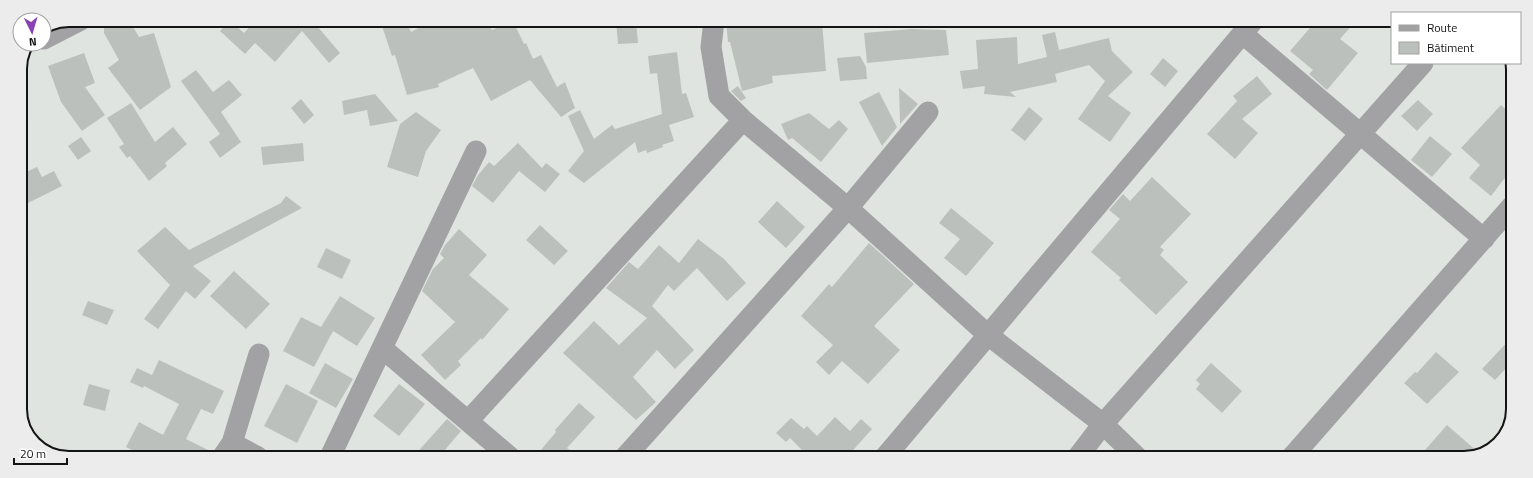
<svg xmlns="http://www.w3.org/2000/svg" width="1533" height="478" font-family="'Titillium Web',sans-serif">
	<style>
		.building { fill: #bcc0bc }
		.lines { fill: none; stroke-linecap: round; stroke-linejoin: round }
		.minor { stroke: #a2a1a3; stroke-width: 21 }
		.rim { fill: none; stroke: #131413; stroke-width: 2 }
	</style>
	<rect width="100%" height="100%" fill="#e0e4e0"/>
	<path class="building" d="M 116,20 L 129,20 L 139,37 L 154,33 L 171,87 L 140,110 L 108,68 L 119,60 L 104,33 L 104,27 Z
		M 230,20 L 244,33 L 256,20 L 281,20 L 288,27 L 293,22 L 292,20 L 312,20 L 340,53 L 329,63 L 302,31 L 275,62 L 255,43 L 245,54 L 220,31 Z
		M 380,20 L 405,20 L 411,32 L 434,20 L 487,21 L 492,30 L 513,21 L 524,44 L 526,43 L 533,59 L 541,55 L 557,87 L 565,82 L 575,108 L 561,117 L 530,80 L 491,101 L 473,68 L 438,84 L 439,87 L 407,95 L 395,55 L 392,56 Z
		M 616,21 L 636,21 L 638,43 L 618,44 Z
		M 726,21 L 822,21 L 826,71 L 772,76 L 773,83 L 742,91 L 730,42 L 728,42 Z
		M 1315,22 L 1355,22 L 1340,39 L 1358,53 L 1327,90 L 1309,74 L 1313,70 L 1290,51 Z
		M 911,29 L 946,30 L 949,55 L 867,63 L 864,33 Z
		M 1055,32 L 1059,50 L 1109,38 L 1112,51 L 1133,72 L 1108,96 L 1131,113 L 1110,142 L 1078,119 L 1105,81 L 1089,65 L 1055,74 L 1057,82 L 1010,92 L 1016,97 L 984,94 L 985,86 L 963,89 L 960,71 L 978,69 L 976,40 L 1017,37 L 1018,64 L 1047,57 L 1042,35 Z
		M 677,52 L 682,94 L 686,93 L 694,117 L 669,125 L 674,141 L 662,145 L 663,147 L 647,153 L 646,150 L 638,153 L 635,142 L 584,183 L 568,171 L 584,151 L 568,116 L 580,110 L 594,139 L 612,125 L 615,129 L 662,114 L 657,73 L 650,74 L 648,56 Z
		M 84,53 L 95,83 L 85,87 L 105,115 L 82,131 L 61,102 L 48,66 Z
		M 860,56 L 866,67 L 867,79 L 840,81 L 837,58 Z
		M 1163,58 L 1178,71 L 1165,87 L 1150,74 Z
		M 196,70 L 213,92 L 229,80 L 242,95 L 221,112 L 241,142 L 220,158 L 209,142 L 220,134 L 181,81 Z
		M 1257,76 L 1272,94 L 1242,119 L 1258,133 L 1235,159 L 1207,134 L 1237,101 L 1233,96 Z
		M 738,86 L 746,98 L 741,101 L 731,91 Z
		M 899,88 L 918,104 L 900,124 Z
		M 879,92 L 897,127 L 882,146 L 859,102 Z
		M 375,94 L 398,121 L 370,126 L 367,110 L 344,115 L 342,101 Z
		M 301,99 L 314,115 L 304,124 L 291,108 Z
		M 1418,100 L 1433,114 L 1417,131 L 1401,116 Z
		M 131,103 L 155,142 L 173,127 L 187,144 L 165,163 L 167,166 L 149,181 L 130,156 L 127,158 L 119,147 L 124,144 L 107,118 Z
		M 1501,105 L 1513,116 L 1512,169 L 1491,196 L 1469,178 L 1480,165 L 1461,148 Z
		M 1029,107 L 1043,119 L 1025,141 L 1011,130 Z
		M 416,112 L 441,130 L 426,151 L 418,177 L 387,167 L 400,124 Z
		M 809,113 L 829,129 L 839,120 L 848,129 L 821,162 L 792,138 L 788,140 L 781,124 Z
		M 1430,136 L 1452,154 L 1432,177 L 1411,160 Z
		M 81,137 L 91,151 L 78,160 L 68,146 Z
		M 303,143 L 304,161 L 263,165 L 261,147 Z
		M 518,143 L 542,168 L 546,163 L 560,174 L 545,192 L 519,171 L 493,203 L 472,186 L 478,175 L 489,162 L 494,166 Z
		M 37,167 L 42,177 L 54,171 L 62,186 L 20,207 L 20,175 Z
		M 1152,177 L 1191,214 L 1160,247 L 1164,250 L 1160,255 L 1188,282 L 1156,315 L 1119,280 L 1121,278 L 1091,252 L 1120,219 L 1109,210 L 1123,194 L 1130,201 Z
		M 286,196 L 302,208 L 193,266 L 211,281 L 195,299 L 186,291 L 158,329 L 144,319 L 170,285 L 137,251 L 165,227 L 189,250 L 281,203 Z
		M 777,201 L 805,227 L 786,248 L 758,222 Z
		M 951,208 L 994,243 L 966,276 L 944,258 L 960,239 L 939,223 Z
		M 540,225 L 568,251 L 554,265 L 526,240 Z
		M 459,229 L 487,255 L 469,275 L 509,309 L 482,340 L 481,338 L 458,361 L 461,365 L 445,380 L 421,355 L 455,322 L 422,291 L 433,269 L 444,258 L 440,254 L 445,245 Z
		M 698,239 L 724,259 L 746,283 L 727,301 L 697,268 L 674,291 L 668,285 L 652,306 L 694,350 L 675,369 L 657,350 L 633,377 L 656,402 L 636,420 L 563,353 L 594,321 L 619,345 L 647,318 L 606,288 L 629,262 L 638,269 L 659,245 L 679,263 Z
		M 869,243 L 914,284 L 874,326 L 900,350 L 868,384 L 842,361 L 829,375 L 816,362 L 833,345 L 801,316 L 829,284 L 832,287 Z
		M 326,248 L 351,260 L 342,279 L 317,267 Z
		M 234,271 L 270,304 L 246,329 L 210,296 Z
		M 340,296 L 375,318 L 357,346 L 333,331 L 314,367 L 283,351 L 301,317 L 321,327 Z
		M 88,301 L 114,310 L 107,325 L 82,315 Z
		M 1512,337 L 1512,362 L 1495,380 L 1482,369 Z
		M 1436,352 L 1459,372 L 1427,404 L 1404,383 L 1415,372 L 1417,373 Z
		M 159,360 L 224,391 L 213,414 L 201,409 L 186,439 L 212,452 L 211,456 L 164,456 L 150,450 L 147,456 L 144,456 L 126,447 L 139,422 L 163,435 L 179,404 L 144,386 L 143,388 L 130,382 L 137,368 L 152,375 Z
		M 325,363 L 353,379 L 336,408 L 309,393 Z
		M 1211,363 L 1242,391 L 1222,413 L 1196,389 L 1200,384 L 1196,380 Z
		M 89,384 L 110,390 L 105,411 L 83,405 Z
		M 286,384 L 318,401 L 297,443 L 264,426 Z
		M 399,384 L 425,404 L 399,436 L 373,416 Z
		M 579,403 L 595,417 L 567,448 L 578,457 L 535,457 L 556,432 L 555,430 Z
		M 835,417 L 850,431 L 861,419 L 872,429 L 847,457 L 809,457 L 790,438 L 786,442 L 776,433 L 791,418 L 804,429 L 807,426 L 817,436 Z
		M 447,419 L 461,431 L 439,457 L 413,457 Z
		M 1447,425 L 1479,453 L 1464,458 L 1418,458 Z"/>
	<g class="lines">
		<path class="minor" d="M 714,21 L 711,47 L 719,96 L 743,120 L 848,208 L 988,335 L 1103,424 L 1138,458
			M 1243,34 L 1484,239
			M 44,39 L 81,20
			M 382,348 L 510,457
			M 468,421 L 743,120
			M 232,443 L 258,457
			M 223,456 L 232,443 L 259,354
			M 330,457 L 476,151
			M 625,457 L 848,208 L 928,112
			M 885,457 L 1253,21
			M 1077,458 L 1103,424 L 1423,63
			M 1291,458 L 1512,206"/>
	</g>
	<path d="M0 0H1533V478H0ZM69 27H1464A42 42 0 0 1 1506 69V409A42 42 0 0 1 1464 451H69A42 42 0 0 1 27 409V69A42 42 0 0 1 69 27Z" fill="#ececec" fill-rule="evenodd"/>
	<path class="rim" d="M69 27H1464A42 42 0 0 1 1506 69V409A42 42 0 0 1 1464 451H69A42 42 0 0 1 27 409V69A42 42 0 0 1 69 27Z"/>
	<rect x="1391" y="12" width="130" height="52" fill="#ffffff" stroke="#a1a1a1"/>
	<rect x="1399" y="25" width="20" height="6" fill="#a2a1a3" stroke="#a1a1a1"/>
	<text x="1427" y="32" font-size="12" fill="#131413">Route</text>
	<rect x="1399" y="42" width="20" height="12" fill="#bcc0bc" stroke="#a1a1a1"/>
	<text x="1427" y="52" font-size="12" fill="#131413">Bâtiment</text>
	<g transform="translate(32 32) rotate(175)"><circle r="19" fill="#ffffff" stroke="#a1a1a1"/>
	<path d="M0-3L7 15L0 10L-7 15Z" fill="#8a41b3"/>
	<text y="-6" font-size="11" font-weight="bold" text-anchor="middle" fill="#131413">N</text>
	</g>
	<path d="M14 458v6h53v-6" fill="none" stroke="#131413" stroke-width="2"/>
	<text x="20" y="458" font-size="12" fill="#131413" stroke="#ffffff" stroke-width="3" paint-order="stroke">20 m</text>
</svg>
